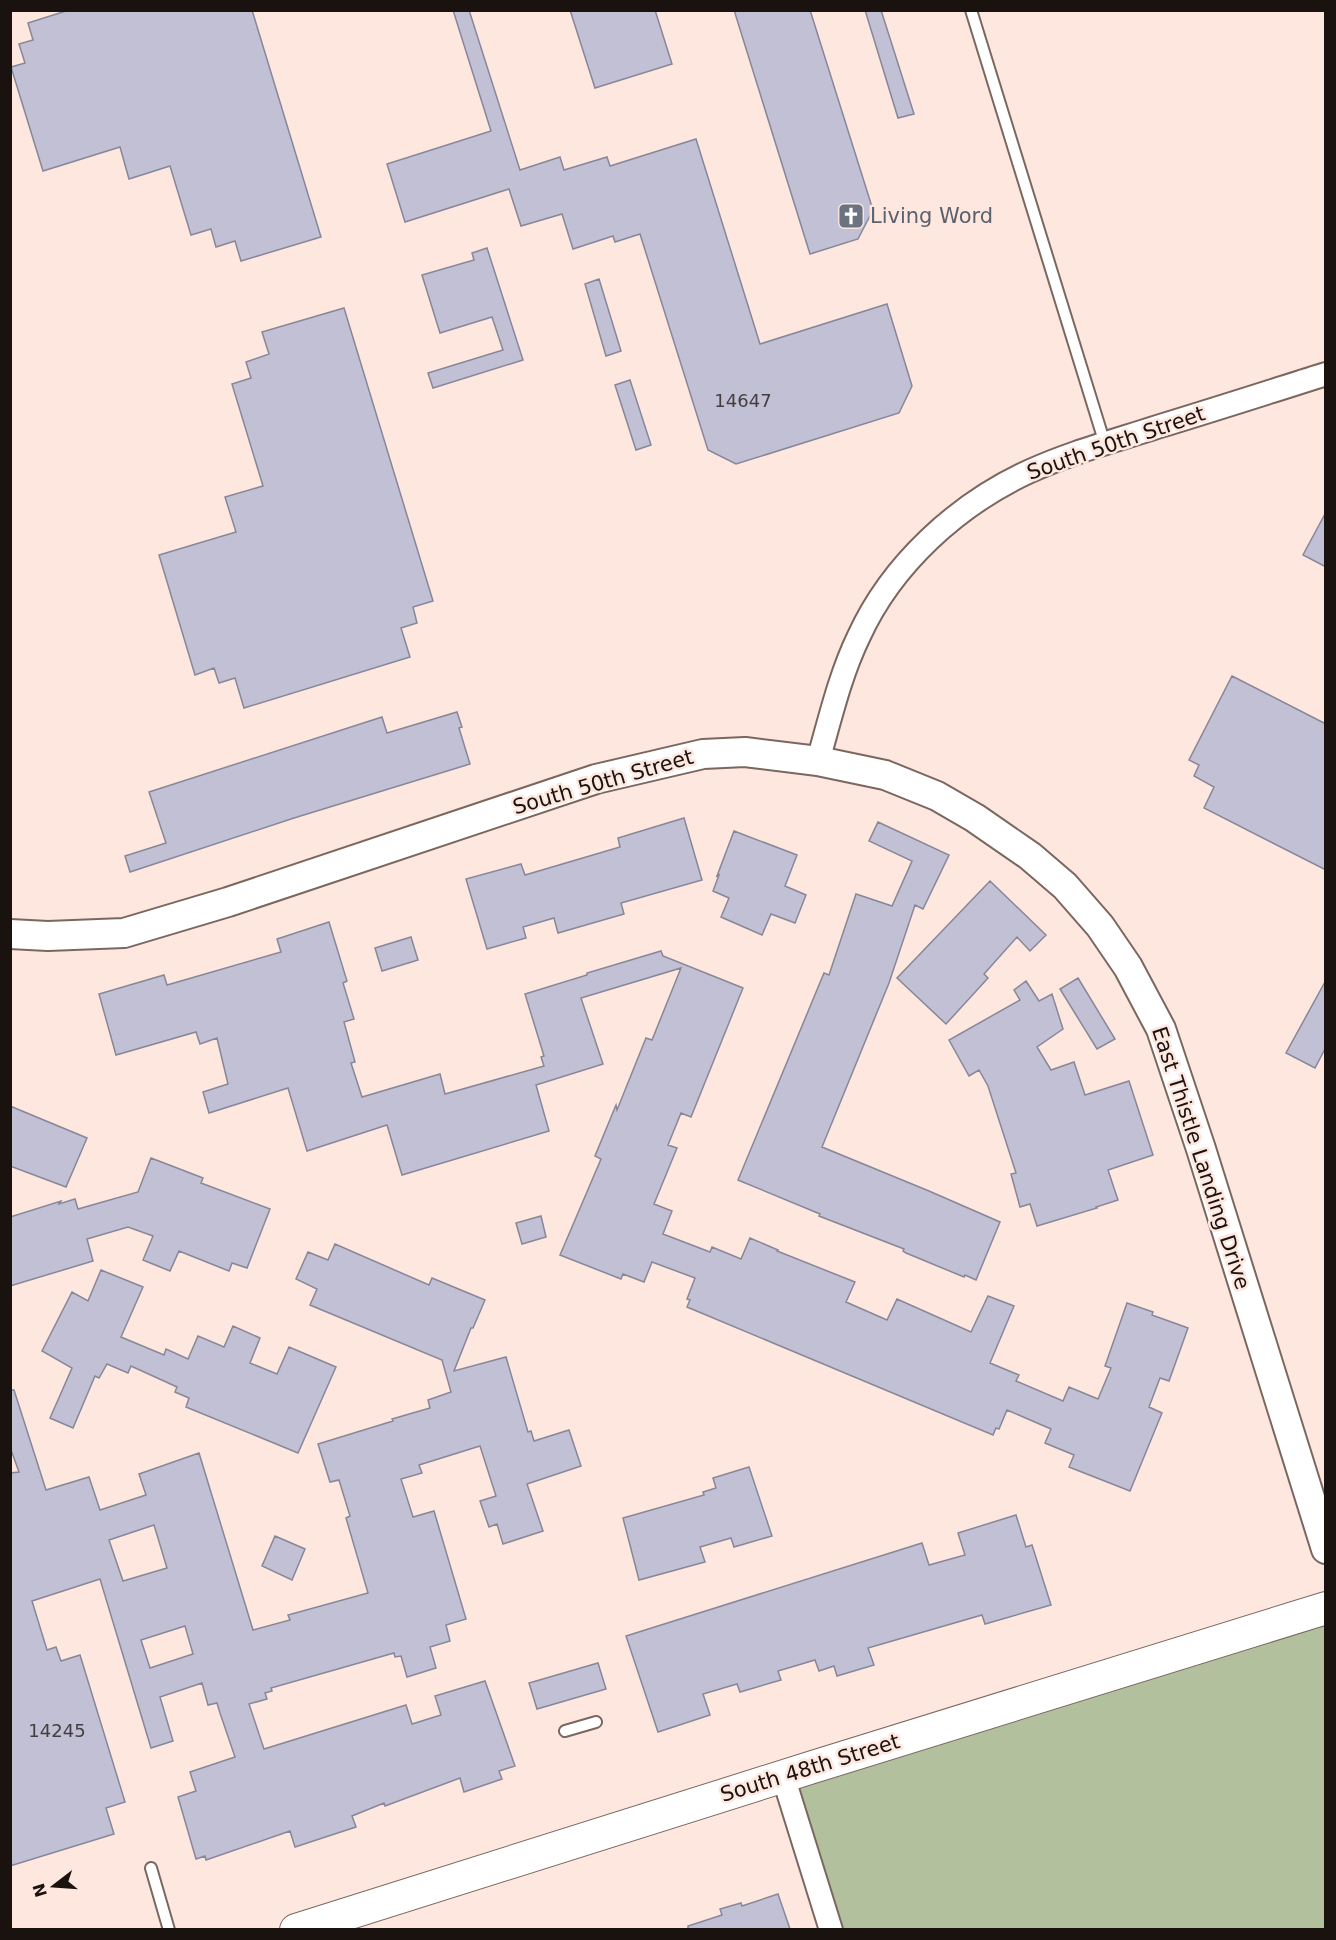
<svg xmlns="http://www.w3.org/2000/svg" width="1336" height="1940" font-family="'DejaVu Sans',sans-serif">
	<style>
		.green { fill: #b3c09d }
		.building { fill: #c1c0d4; stroke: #878799; stroke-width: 1.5; fill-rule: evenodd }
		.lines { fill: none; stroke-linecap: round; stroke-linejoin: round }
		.service-casing { stroke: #7a675f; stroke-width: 14 }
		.minor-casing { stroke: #7a675f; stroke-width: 26 }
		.tertiary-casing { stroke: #7a675f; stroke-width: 32 }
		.secondary-casing { stroke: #7a675f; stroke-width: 34 }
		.service { stroke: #fff; stroke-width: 10 }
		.minor { stroke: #fff; stroke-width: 22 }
		.tertiary { stroke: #fff; stroke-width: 28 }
		.secondary { stroke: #fff; stroke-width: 32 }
		.labels { text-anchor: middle; stroke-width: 5; stroke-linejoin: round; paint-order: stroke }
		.number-label { font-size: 18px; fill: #443e40 }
		.worship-label { font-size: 21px; fill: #5b616d; stroke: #fde7de; text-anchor: start }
		.street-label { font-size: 21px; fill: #1a120f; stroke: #fde7de }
	</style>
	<rect width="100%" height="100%" fill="#fde7de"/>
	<path class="green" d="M 1325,1608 L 1325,1929 L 831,1929 L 783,1776 Z"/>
	<path class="building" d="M 69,10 L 252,10 L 321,237 L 241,261 L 235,241 L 216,247 L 211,229 L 191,235 L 170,166 L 129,179 L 120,147 L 43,171 L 11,67 L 25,63 L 19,44 L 33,40 L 28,23 Z
		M 453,10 L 469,10 L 520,170 L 560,157 L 564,170 L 607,157 L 610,166 L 696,139 L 760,344 L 887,304 L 912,386 L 899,413 L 736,464 L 708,450 L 640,234 L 615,242 L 613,236 L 573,249 L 562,214 L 521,226 L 509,189 L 405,222 L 387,164 L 491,131 Z
		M 570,10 L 655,10 L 672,64 L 595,88 Z
		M 734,10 L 810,10 L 873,210 L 858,239 L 810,254 Z
		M 865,10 L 881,10 L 914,114 L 898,118 Z
		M 487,248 L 523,360 L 433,388 L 428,373 L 503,350 L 492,317 L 440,333 L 422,275 L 474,260 L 472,253 Z
		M 599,279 L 621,351 L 606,356 L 585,284 Z
		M 344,308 L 433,601 L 413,607 L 417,623 L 401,628 L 410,657 L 244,708 L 235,678 L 219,683 L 214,668 L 195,675 L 159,555 L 236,532 L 225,497 L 263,486 L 232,384 L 251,378 L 246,362 L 269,354 L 262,332 Z
		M 630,380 L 651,445 L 636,450 L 615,385 Z
		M 1326,512 L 1326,567 L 1303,555 Z
		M 1232,676 L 1326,724 L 1326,870 L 1204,808 L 1214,787 L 1194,776 L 1199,765 L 1189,760 Z
		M 457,712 L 462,727 L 459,728 L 470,764 L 294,818 L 130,872 L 125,856 L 166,843 L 149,792 L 382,717 L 387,733 Z
		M 684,818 L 702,880 L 621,903 L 624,914 L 558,933 L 554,918 L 523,927 L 526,938 L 487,949 L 466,879 L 521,864 L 525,875 L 620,847 L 618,838 Z
		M 878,822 L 949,855 L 923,909 L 915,905 L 889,983 L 822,1147 L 929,1191 L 1000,1222 L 976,1280 L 965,1275 L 964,1277 L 906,1253 L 903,1251 L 904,1249 L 819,1216 L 820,1214 L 738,1180 L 824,973 L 829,975 L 856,894 L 892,906 L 912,861 L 869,841 Z
		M 734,831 L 797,855 L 785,886 L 806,895 L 795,923 L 771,914 L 762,935 L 721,917 L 729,898 L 713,891 L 719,875 L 717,876 Z
		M 990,881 L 1046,935 L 1030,951 L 1017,937 L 984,974 L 988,978 L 946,1024 L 897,978 Z
		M 329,922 L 347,981 L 343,983 L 354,1019 L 344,1022 L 355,1062 L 351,1063 L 362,1097 L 440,1074 L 445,1094 L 544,1066 L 541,1057 L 544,1056 L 525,994 L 587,975 L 587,973 L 661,951 L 663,956 L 743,988 L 691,1117 L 681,1113 L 668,1145 L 677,1148 L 654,1204 L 672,1211 L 663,1234 L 710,1252 L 712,1247 L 741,1259 L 750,1238 L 778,1250 L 777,1251 L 855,1282 L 846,1302 L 887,1320 L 897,1299 L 971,1332 L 988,1296 L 1014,1306 L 990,1363 L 1019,1375 L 1016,1381 L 1063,1401 L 1069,1387 L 1098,1399 L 1111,1368 L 1105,1366 L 1127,1303 L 1153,1312 L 1152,1315 L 1188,1328 L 1169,1381 L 1160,1378 L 1149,1407 L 1162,1413 L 1130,1491 L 1069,1467 L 1074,1455 L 1045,1443 L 1051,1429 L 1007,1410 L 999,1429 L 996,1428 L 993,1435 L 687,1307 L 690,1300 L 687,1299 L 695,1278 L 652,1262 L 644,1282 L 623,1274 L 621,1279 L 560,1255 L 601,1159 L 595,1156 L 616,1105 L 617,1110 L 646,1038 L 652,1040 L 681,968 L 581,998 L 603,1064 L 536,1085 L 549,1131 L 402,1175 L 387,1125 L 307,1151 L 288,1088 L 209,1113 L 203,1092 L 228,1084 L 217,1038 L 200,1044 L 196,1032 L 116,1055 L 99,994 L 164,975 L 167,985 L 281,952 L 277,939 Z
		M 411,937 L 418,960 L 382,971 L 375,948 Z
		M 1078,978 L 1115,1039 L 1097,1049 L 1060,989 Z
		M 1326,980 L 1326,1047 L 1315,1068 L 1286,1053 Z
		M 1026,981 L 1039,1001 L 1052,994 L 1063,1029 L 1037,1047 L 1051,1070 L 1074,1062 L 1085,1095 L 1129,1081 L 1153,1155 L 1108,1170 L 1118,1200 L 1096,1207 L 1097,1208 L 1037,1226 L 1030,1204 L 1020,1207 L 1011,1174 L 1016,1173 L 988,1086 L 979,1070 L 969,1076 L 949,1040 L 1020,1000 L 1014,990 Z
		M 10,1106 L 87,1138 L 66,1187 L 10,1166 Z
		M 151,1158 L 203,1178 L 201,1183 L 270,1209 L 247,1268 L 232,1263 L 229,1271 L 179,1251 L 170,1271 L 143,1260 L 153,1236 L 128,1227 L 87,1239 L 93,1261 L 10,1286 L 10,1217 L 61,1201 L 59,1204 L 75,1199 L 78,1209 L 138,1192 Z
		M 541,1216 L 546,1237 L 522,1244 L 516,1223 Z
		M 335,1244 L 429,1285 L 432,1278 L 485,1300 L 473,1328 L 471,1328 L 454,1371 L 506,1357 L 528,1432 L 531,1431 L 534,1441 L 569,1430 L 581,1466 L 527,1484 L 543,1531 L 503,1544 L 497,1524 L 489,1527 L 480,1501 L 496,1496 L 480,1446 L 419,1465 L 422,1473 L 401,1479 L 413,1517 L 434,1511 L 466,1619 L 446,1625 L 450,1641 L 430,1647 L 436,1668 L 407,1677 L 401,1656 L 395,1657 L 394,1653 L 271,1688 L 272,1691 L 265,1693 L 267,1699 L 249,1704 L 264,1749 L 406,1705 L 412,1724 L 441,1715 L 435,1696 L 485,1681 L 515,1766 L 499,1771 L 502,1779 L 464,1792 L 460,1778 L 385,1806 L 384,1803 L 352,1816 L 356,1827 L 295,1847 L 290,1831 L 206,1860 L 205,1856 L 196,1859 L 178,1797 L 196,1791 L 190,1772 L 235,1757 L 220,1713 L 217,1703 L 208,1705 L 202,1683 L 160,1697 L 173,1741 L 151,1748 L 100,1579 L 32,1601 L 47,1650 L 56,1647 L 61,1661 L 80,1655 L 125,1802 L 106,1808 L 114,1834 L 10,1866 L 10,1473 L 19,1472 L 10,1447 L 10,1390 L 14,1390 L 46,1490 L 89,1477 L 100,1510 L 146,1495 L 139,1474 L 199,1453 L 253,1630 L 290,1620 L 288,1615 L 368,1593 L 346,1518 L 350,1516 L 339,1480 L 330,1482 L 318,1444 L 393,1421 L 392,1419 L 430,1408 L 428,1400 L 451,1392 L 442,1360 L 310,1305 L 317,1289 L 296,1279 L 308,1252 L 328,1260 ZM 154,1525 L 167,1568 L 123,1581 L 109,1540 ZM 185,1626 L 193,1654 L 150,1668 L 141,1640 Z
		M 101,1270 L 143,1287 L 121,1337 L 164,1355 L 166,1349 L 188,1359 L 198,1336 L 224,1347 L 233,1326 L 260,1338 L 250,1363 L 277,1374 L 289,1347 L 336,1367 L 298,1453 L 186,1407 L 189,1398 L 175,1392 L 177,1387 L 131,1366 L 128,1373 L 107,1364 L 99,1378 L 95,1376 L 73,1428 L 50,1418 L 72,1368 L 42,1351 L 72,1292 L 88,1301 Z
		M 749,1467 L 772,1536 L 734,1547 L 731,1538 L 700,1547 L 705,1562 L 639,1580 L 623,1518 L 704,1495 L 703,1492 L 716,1488 L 713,1478 Z
		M 1016,1515 L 1026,1547 L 1032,1545 L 1051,1605 L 985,1624 L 982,1615 L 868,1648 L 874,1665 L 837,1676 L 834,1666 L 819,1671 L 815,1660 L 778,1671 L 781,1680 L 740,1692 L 737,1684 L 703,1694 L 710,1715 L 658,1732 L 626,1636 L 922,1543 L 929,1565 L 965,1555 L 958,1533 Z
		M 275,1536 L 305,1549 L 292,1580 L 262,1566 Z
		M 598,1663 L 606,1689 L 537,1709 L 529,1683 Z
		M 778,1894 L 790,1929 L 688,1929 L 688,1926 L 722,1915 L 720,1909 L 741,1903 L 742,1906 Z"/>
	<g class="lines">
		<defs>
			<path id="service" d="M 971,10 L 1105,444
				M 565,1731 L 596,1722
				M 151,1868 L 169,1930"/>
			<path id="minor" d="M 818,761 C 830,719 840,675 859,636 C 892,564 957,505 1028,472 C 1069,453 1114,441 1157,427 C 1213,410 1269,392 1326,374
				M 783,1776 L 831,1930"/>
			<path id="tertiary" d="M 10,934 L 48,936 L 124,933 L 228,902 L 596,779 L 703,754 L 745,752 L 818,761 L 885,775 L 937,796 L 975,818 L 1030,856 L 1065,886 L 1100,926 L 1128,967 L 1161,1029 L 1201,1149 L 1326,1549"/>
			<path id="secondary" d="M 296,1930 L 816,1766 L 1326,1608"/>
		</defs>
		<use href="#service" class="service-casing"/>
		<use href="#minor" class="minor-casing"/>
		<use href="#tertiary" class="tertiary-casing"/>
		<use href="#secondary" class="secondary-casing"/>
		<use href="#service" class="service"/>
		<use href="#minor" class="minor"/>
		<use href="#tertiary" class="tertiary"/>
		<use href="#secondary" class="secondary"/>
	</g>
	<defs>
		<symbol id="church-square" viewBox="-11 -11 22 22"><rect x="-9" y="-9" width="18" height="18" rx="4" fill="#6b7280" stroke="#fde7de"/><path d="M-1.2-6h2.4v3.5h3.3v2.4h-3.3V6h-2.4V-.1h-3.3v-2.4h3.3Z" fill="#fff"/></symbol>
	</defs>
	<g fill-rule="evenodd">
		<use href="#church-square" x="836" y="201" width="30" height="30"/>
	</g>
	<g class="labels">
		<g class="number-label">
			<text x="743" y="407">14647</text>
			<text x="57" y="1737">14245</text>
		</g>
		<g class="worship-label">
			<text x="870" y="223">Living Word</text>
		</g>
		<g class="street-label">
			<text transform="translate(1116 443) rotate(-19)" y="7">South 50th Street</text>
			<text transform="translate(603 782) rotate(-16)" y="7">South 50th Street</text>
			<text transform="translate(1201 1158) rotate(72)" y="7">East Thistle Landing Drive</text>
			<text transform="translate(810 1768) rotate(-17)" y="7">South 48th Street</text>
		</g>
	</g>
	<rect width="1336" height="1940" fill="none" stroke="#1a120f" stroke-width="24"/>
	<g transform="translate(54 1886) rotate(253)" stroke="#fde7de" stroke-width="4.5" paint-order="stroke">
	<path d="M0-4.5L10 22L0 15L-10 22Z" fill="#1a120f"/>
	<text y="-9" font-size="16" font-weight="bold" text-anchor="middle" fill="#1a120f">N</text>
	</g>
</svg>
